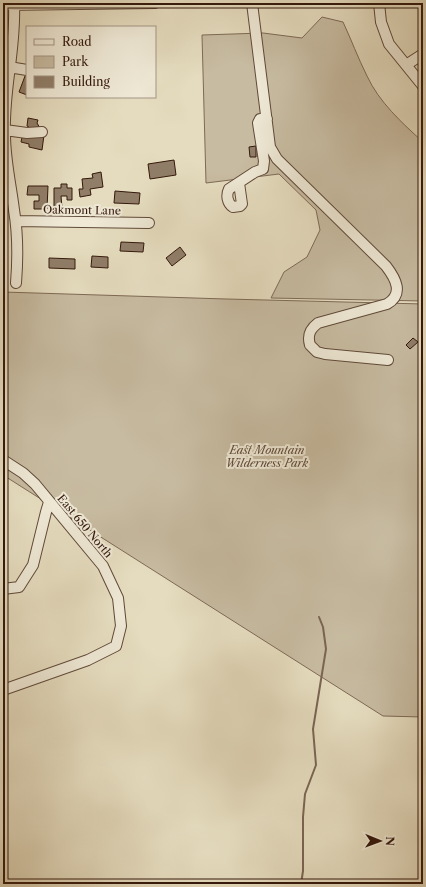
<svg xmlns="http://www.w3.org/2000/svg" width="426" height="887" font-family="'Libre Caslon Text',serif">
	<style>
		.green { fill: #c7bba1; stroke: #7e6a56 }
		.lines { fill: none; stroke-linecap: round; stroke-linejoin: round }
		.stream { stroke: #7a6553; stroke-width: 2 }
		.building { fill: #907e69; stroke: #34180c }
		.minor-casing { stroke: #604939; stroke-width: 12 }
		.minor { stroke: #eee8d5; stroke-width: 10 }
		.labels { text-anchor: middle; stroke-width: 4; stroke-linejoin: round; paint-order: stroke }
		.street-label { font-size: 11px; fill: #34180c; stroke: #eee8d5 }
		.park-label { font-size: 11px; font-style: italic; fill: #604939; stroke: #eee8d5 }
	</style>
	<rect width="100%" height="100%" fill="#e5dcbf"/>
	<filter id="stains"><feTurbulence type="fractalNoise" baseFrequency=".005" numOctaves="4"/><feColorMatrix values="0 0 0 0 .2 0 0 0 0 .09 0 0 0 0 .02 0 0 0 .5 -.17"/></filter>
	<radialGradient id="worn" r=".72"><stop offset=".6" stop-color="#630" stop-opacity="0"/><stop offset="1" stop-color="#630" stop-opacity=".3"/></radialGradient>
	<path class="green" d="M 322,17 L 343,22 C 351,39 358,58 367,76 C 379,102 402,123 423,142 L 423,301 L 271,298 L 284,272 L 307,257 L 320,230 L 316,210 L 279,174 L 206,183 L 202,35 L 263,33 L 302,38 Z
		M 3,292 L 226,299 L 423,304 L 423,717 L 383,716 L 3,475 Z"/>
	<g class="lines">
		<path class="stream" d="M 301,884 L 303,871 L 303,817 L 305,794 L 316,765 L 313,729 L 326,649 L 323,627 L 319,617"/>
	</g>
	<path class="building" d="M 25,76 L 27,76 L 27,95 L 19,92 Z
		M 28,118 L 38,120 L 37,123 L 44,135 L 42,150 L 29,147 L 29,144 L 21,142 L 23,132 L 27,133 L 29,127 L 27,126 Z
		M 256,146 L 256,157 L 250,157 L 249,147 Z
		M 174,160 L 176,175 L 150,179 L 148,164 Z
		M 101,172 L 103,187 L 90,189 L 91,195 L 80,197 L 79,189 L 83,189 L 82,179 L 93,178 L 92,174 Z
		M 61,184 L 67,184 L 67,188 L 72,188 L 72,200 L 67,200 L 67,196 L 61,196 L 62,208 L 54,208 L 54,188 L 61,188 Z
		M 28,186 L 48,186 L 47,209 L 34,209 L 34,201 L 39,201 L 39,195 L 27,195 Z
		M 115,191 L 140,193 L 139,204 L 114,203 Z
		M 121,242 L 144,243 L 143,252 L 120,251 Z
		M 180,247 L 186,255 L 172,266 L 166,258 Z
		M 92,256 L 108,257 L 108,268 L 91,267 Z
		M 49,258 L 75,259 L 75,269 L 49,268 Z
		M 413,338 L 418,342 L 410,349 L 406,345 Z"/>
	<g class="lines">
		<defs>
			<path id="minor" d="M 252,3 L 270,147 L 277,159 L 386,266 C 396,279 404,294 387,304 L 318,323 C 310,329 307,335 310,345 L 317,352 L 325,354 L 388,360
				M 379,3 L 381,22 L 389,44 L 423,86
				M 3,5 L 155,3
				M 14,5 C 16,49 3,91 5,135 C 5,160 11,185 14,210 C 18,234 18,258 16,283
				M 406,65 L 423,54
				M 9,67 L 27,70
				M 5,130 L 27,133 L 42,132
				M 239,183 L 242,204 L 240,206 L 233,207 C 227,203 226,195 229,189 L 255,172 L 263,169 L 264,161 L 258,123 L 260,119 L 267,119
				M 16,221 L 149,223
				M 3,460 L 23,473 L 35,484 L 103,566 L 118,598 L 121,626 L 116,646 L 88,660 L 3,690
				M 3,589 L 19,587 L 33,565 L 46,512 L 49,502"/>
		</defs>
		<use href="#minor" class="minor-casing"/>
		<use href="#minor" class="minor"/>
	</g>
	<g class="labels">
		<g class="street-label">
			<text transform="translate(82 210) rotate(1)" y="4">Oakmont Lane</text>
			<text transform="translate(85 526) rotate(50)" y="4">East 650 North</text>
		</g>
		<g class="park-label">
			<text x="267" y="454">East Mountain<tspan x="267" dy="13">Wilderness Park</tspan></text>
		</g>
	</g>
	<rect width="426" height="887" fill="none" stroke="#e5dcbf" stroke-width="16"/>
	<rect x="4" y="4" width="418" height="879" fill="none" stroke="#34180c" stroke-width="2"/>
	<rect x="8" y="8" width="410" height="871" fill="none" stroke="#34180c"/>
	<rect x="26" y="26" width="130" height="72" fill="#eee8d5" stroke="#a49585"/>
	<rect x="34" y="39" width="20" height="6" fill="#eee8d5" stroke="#a49585"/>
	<text x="62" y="46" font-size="12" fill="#34180c">Road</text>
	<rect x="34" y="56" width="20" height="12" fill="#c7bba1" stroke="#a49585"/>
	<text x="62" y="66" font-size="12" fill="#34180c">Park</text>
	<rect x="34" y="76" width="20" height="12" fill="#907e69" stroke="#a49585"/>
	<text x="62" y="86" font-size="12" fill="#34180c">Building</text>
	<g transform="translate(380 841) rotate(91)" stroke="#eee8d5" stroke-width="3" paint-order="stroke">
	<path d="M0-3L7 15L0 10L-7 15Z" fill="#34180c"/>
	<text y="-6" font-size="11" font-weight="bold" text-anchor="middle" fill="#34180c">N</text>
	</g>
	<rect width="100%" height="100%" filter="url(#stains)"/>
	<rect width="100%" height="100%" fill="url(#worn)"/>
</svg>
